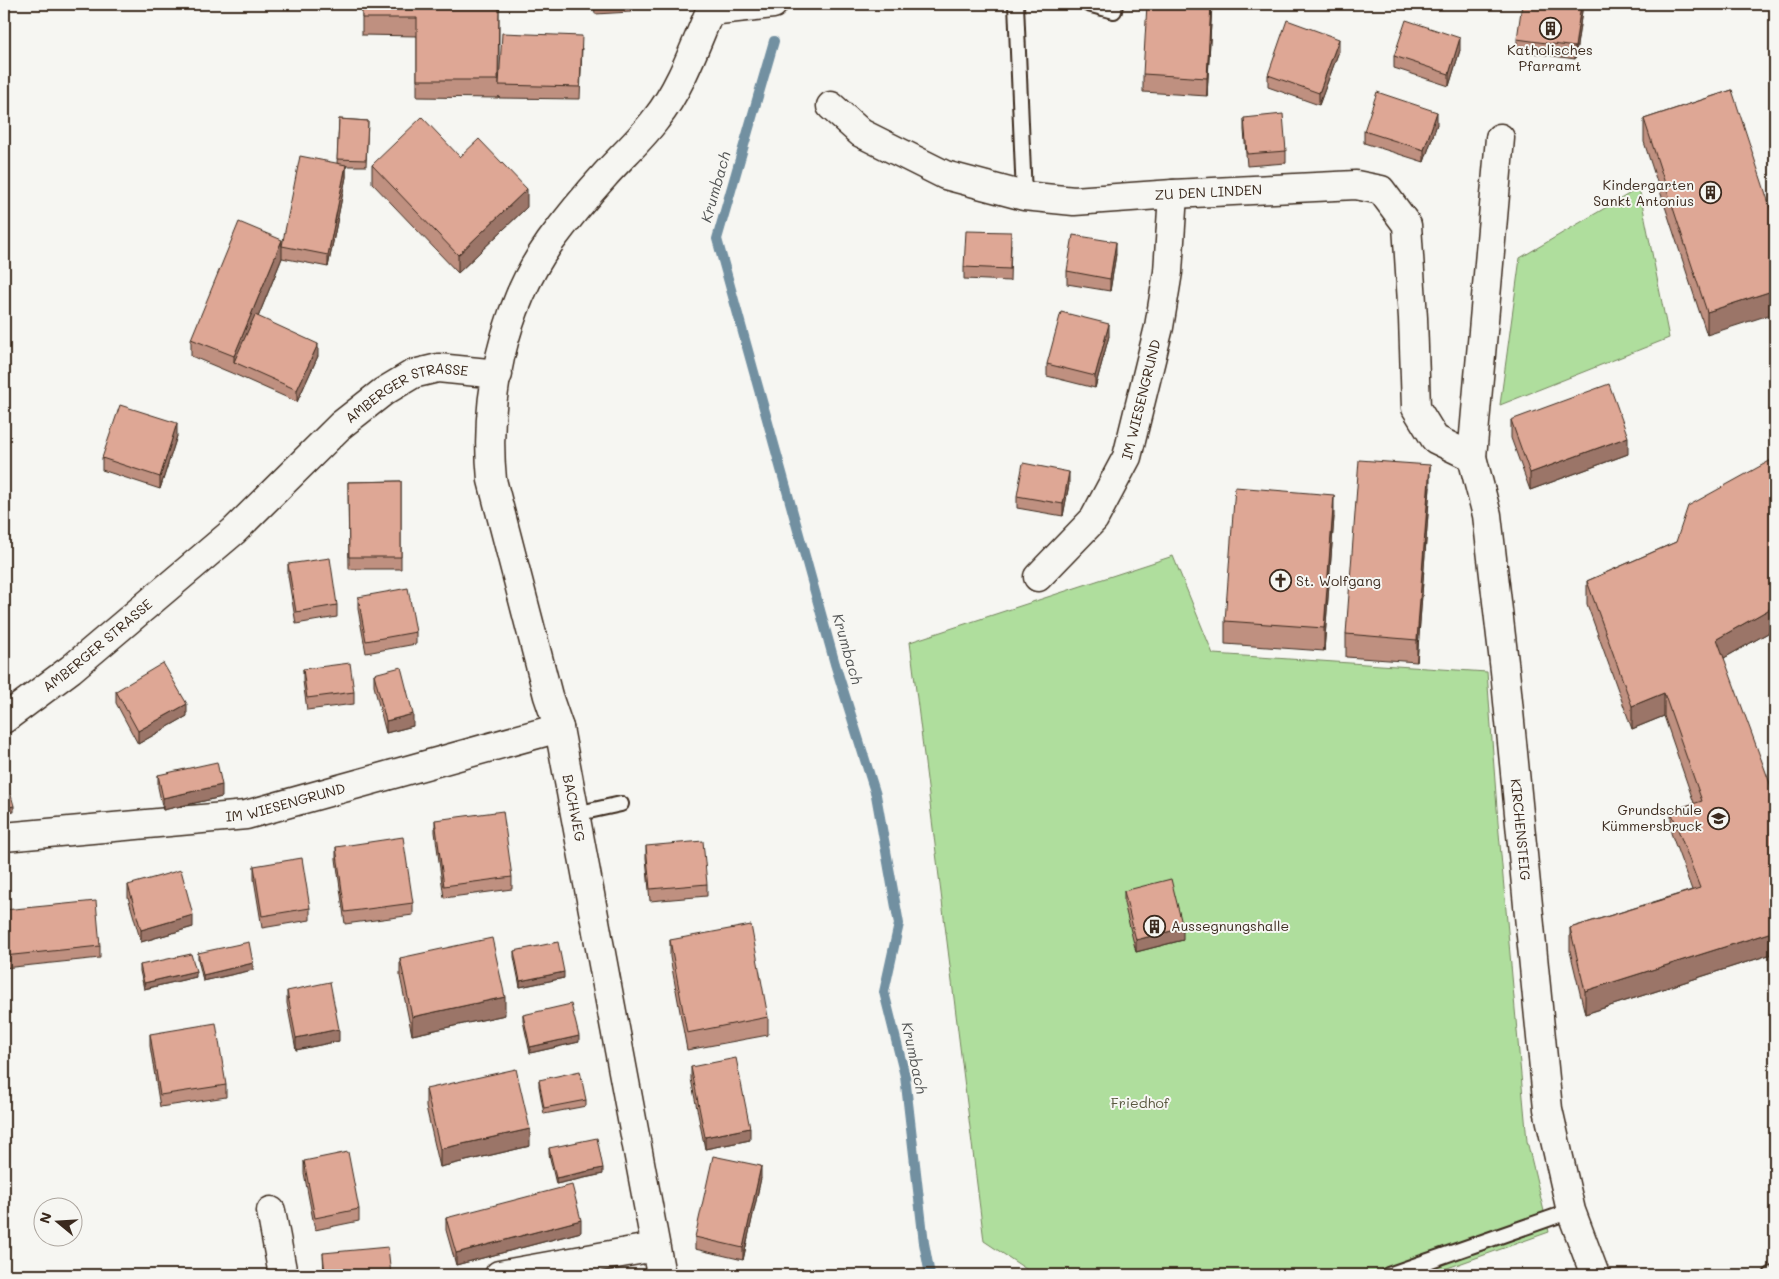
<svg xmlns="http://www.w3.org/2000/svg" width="1779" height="1279" font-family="Mali,sans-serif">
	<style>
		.green { fill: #afde9d; stroke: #75845e }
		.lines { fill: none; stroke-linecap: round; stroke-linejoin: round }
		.stream { stroke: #7290a1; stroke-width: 10 }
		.service-casing { stroke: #3b2a1e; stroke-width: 18 }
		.minor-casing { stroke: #3b2a1e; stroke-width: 31 }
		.tertiary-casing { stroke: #3b2a1e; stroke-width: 31 }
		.service { stroke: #f6f6f2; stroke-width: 14 }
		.minor { stroke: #f6f6f2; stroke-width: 28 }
		.tertiary { stroke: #f6f6f2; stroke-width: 28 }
		.wall { fill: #bf9080; stroke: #3b2a1e }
		.shaded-wall { fill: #9b7568; stroke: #3b2a1e }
		.building { fill: #dea795; stroke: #3b2a1e }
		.labels { text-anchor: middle; stroke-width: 4; stroke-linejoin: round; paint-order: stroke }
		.poi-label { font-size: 14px; fill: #3b2a1e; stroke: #f6f6f2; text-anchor: end }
		.street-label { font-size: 14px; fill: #3b2a1e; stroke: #f6f6f2 }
		.park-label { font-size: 14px; fill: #58573e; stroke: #f6f6f2 }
		.water-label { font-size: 15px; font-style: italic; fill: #525454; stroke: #f6f6f2 }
	</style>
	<rect width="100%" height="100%" fill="#f6f6f2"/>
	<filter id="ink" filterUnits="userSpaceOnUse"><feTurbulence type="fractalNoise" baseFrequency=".02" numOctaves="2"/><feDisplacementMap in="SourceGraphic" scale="10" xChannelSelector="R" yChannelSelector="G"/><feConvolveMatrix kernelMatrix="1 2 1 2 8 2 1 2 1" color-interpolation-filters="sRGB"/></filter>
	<g filter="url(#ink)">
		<path class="green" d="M 1639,188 L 1669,338 L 1500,405 L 1520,258 Z
			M 1173,556 L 1213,654 L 1487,672 L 1498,822 L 1527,1141 L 1549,1232 L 1428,1275 L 1035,1275 L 984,1241 L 910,642 Z"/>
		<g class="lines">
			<path class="stream" d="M 774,41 L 717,239 L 835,664 L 876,795 L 899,924 L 884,992 L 905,1076 L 924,1243 L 930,1275"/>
			<defs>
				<path id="service" d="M 1016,4 L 1024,196
					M 1088,4 L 1114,11 L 1115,4
					M 575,814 L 621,804
					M 1388,1275 L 1571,1211
					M 1771,1275 L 1775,1273"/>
				<g id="minor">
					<path id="s1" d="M 831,106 L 861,133 L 945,175 L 1024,196 L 1074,201 L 1173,194 L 1356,185 L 1381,190 L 1407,225 L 1413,318 L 1416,408 L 1435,439 L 1472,457 L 1487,515 L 1505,671 L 1548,1109 L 1571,1211 L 1595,1275"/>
					<path d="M 1472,457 L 1500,138"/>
					<path id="s2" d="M 1038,577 L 1094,519 L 1127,457 L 1159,327 L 1168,272 L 1173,194"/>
					<path id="s3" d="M 4,837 L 246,815 L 559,728"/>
					<path d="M 271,1211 L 283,1275"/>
					<path d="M 499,1275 L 655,1247"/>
				</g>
				<g id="tertiary">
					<path d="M 710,11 L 773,4"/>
					<path id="s4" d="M 4,719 L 71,669 L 234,531 L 341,425 L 383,392 L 413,374 L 438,368 L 498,374"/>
					<path d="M 661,1275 L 559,728 L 548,696 L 492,480 C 484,400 503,308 550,242 C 567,219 586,196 605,175 C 622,156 641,139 656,119 C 680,89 695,46 710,11 L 710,4"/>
				</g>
			</defs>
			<use href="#service" class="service-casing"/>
			<use href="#minor" class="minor-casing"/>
			<use href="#tertiary" class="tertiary-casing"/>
			<use href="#service" class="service"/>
			<use href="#minor" class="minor"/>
			<use href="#tertiary" class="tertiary"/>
		</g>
		<path class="wall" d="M 362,4 L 499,4 L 499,85 L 582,48 L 580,99 L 499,98 L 499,96 L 498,98 L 417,97 L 417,36 L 362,35 Z
			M 594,4 L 631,4 L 631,12 L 595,14 Z
			M 1212,4 L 1207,96 L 1143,92 L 1143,74 Z
			M 1451,4 L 1460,4 L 1459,6 Z
			M 1583,4 L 1575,59 L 1517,51 L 1517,39 Z
			M 1460,50 L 1449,86 L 1394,68 L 1394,56 Z
			M 1339,51 L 1319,105 L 1268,87 L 1268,75 Z
			M 1732,90 L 1707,335 L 1644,142 L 1644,119 Z
			M 1244,118 L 1286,151 L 1286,163 L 1247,166 L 1244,130 Z
			M 339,119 L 368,121 L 366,166 L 346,166 L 346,177 L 328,267 L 282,258 L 258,317 L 318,356 L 297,402 L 234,374 L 191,356 L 191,339 L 282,246 L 337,164 Z
			M 1437,124 L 1424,162 L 1364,143 L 1364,131 Z
			M 460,157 L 527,207 L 458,273 L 372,183 L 372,165 Z
			M 1011,244 L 1010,281 L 964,279 L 964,267 Z
			M 1116,254 L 1110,291 L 1067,284 L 1067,271 Z
			M 1109,336 L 1095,388 L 1047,376 L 1047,364 Z
			M 1511,420 L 1628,454 L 1530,490 L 1511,438 Z
			M 177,436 L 160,489 L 102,470 L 102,458 Z
			M 401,481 L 401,569 L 349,569 L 348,482 Z
			M 1069,484 L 1063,516 L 1017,508 L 1017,496 Z
			M 1430,487 L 1417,662 L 1346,657 L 1346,634 Z
			M 1334,517 L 1324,651 L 1225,644 L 1225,621 Z
			M 1676,542 L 1775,629 L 1724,658 L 1775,953 L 1585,1014 L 1570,951 L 1570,928 L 1692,890 L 1671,833 L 1671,811 L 1694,803 L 1664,716 L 1632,729 L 1587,604 L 1587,581 Z
			M 288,564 L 337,605 L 337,617 L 296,624 L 288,576 Z
			M 358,597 L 416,632 L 416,644 L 366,653 L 358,609 Z
			M 303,669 L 354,692 L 354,704 L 307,710 L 303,681 Z
			M 374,674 L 413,726 L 386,733 L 374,686 Z
			M 116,691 L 187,716 L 138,744 L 116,703 Z
			M 158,775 L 222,797 L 163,810 L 158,787 Z
			M 435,820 L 512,877 L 512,889 L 444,898 L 435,832 Z
			M 646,846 L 707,884 L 707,896 L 650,901 L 646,858 Z
			M 336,847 L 413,903 L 413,915 L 345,924 L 336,859 Z
			M 254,866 L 310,908 L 310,920 L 262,928 L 254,879 Z
			M 128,885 L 193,927 L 141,942 L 128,897 Z
			M 1124,891 L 1183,940 L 1136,952 L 1124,903 Z
			M 4,910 L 100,946 L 100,958 L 4,968 Z
			M 670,940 L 768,1017 L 768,1035 L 687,1050 L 670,957 Z
			M 514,951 L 564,978 L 520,987 L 514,957 Z
			M 198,953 L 253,970 L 203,981 L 198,959 Z
			M 400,958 L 505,1015 L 412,1035 L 400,976 Z
			M 140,965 L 196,977 L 144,989 L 140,971 Z
			M 287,991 L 339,1041 L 296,1050 L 287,1003 Z
			M 523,1015 L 579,1042 L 530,1053 L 523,1021 Z
			M 150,1034 L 226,1085 L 226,1097 L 160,1107 L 150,1046 Z
			M 691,1067 L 750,1140 L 705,1149 L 691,1079 Z
			M 539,1080 L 586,1100 L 586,1106 L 544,1114 L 539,1086 Z
			M 426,1089 L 530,1146 L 440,1167 L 426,1107 Z
			M 549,1148 L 603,1174 L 556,1184 L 549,1154 Z
			M 304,1161 L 359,1209 L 359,1221 L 315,1230 L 304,1173 Z
			M 761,1178 L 743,1260 L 695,1249 L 695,1237 Z
			M 446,1218 L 581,1232 L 456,1265 L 446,1230 Z
			M 323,1253 L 391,1275 L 324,1275 Z"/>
		<path class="shaded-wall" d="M 1211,4 L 1212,4 L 1207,96 L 1207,78 Z
			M 1581,4 L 1583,4 L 1575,59 L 1575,47 Z
			M 1460,38 L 1460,50 L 1449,86 L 1449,74 Z
			M 1339,39 L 1339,51 L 1319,105 L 1319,93 Z
			M 1437,112 L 1437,124 L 1424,162 L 1424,150 Z
			M 346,165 L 346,177 L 328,267 L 328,255 Z
			M 527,189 L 527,207 L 458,273 L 458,255 Z
			M 282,240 L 282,258 L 239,364 L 234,362 L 234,356 Z
			M 1116,242 L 1116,254 L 1110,291 L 1110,279 Z
			M 1775,290 L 1775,313 L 1707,335 L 1707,312 Z
			M 1109,324 L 1109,336 L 1095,388 L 1095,376 Z
			M 318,344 L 318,356 L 297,402 L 297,390 Z
			M 177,423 L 177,436 L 160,489 L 160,477 Z
			M 1628,437 L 1628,454 L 1530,490 L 1530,473 Z
			M 1430,465 L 1430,487 L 1417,662 L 1417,640 Z
			M 1069,472 L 1069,484 L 1063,516 L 1063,504 Z
			M 1334,495 L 1334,517 L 1324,651 L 1324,628 Z
			M 1775,606 L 1775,629 L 1717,662 L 1717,639 Z
			M 1664,693 L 1664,716 L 1632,729 L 1632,706 Z
			M 187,704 L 187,716 L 138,744 L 138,731 Z
			M 413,714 L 413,726 L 386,733 L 386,721 Z
			M 222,785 L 222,797 L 163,810 L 163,798 Z
			M 14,806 L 14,812 L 4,814 L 4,808 Z
			M 193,915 L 193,927 L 141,942 L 141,930 Z
			M 1183,928 L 1183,940 L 1136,952 L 1136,940 Z
			M 1775,931 L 1775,953 L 1585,1014 L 1585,991 Z
			M 253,963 L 253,970 L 203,981 L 203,975 Z
			M 196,971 L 196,977 L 144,989 L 144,983 Z
			M 564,972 L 564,978 L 520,987 L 520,981 Z
			M 505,997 L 505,1015 L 412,1035 L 412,1017 Z
			M 339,1029 L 339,1041 L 296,1050 L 296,1038 Z
			M 579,1036 L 579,1042 L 530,1053 L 530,1047 Z
			M 750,1128 L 750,1140 L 705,1149 L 705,1137 Z
			M 530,1129 L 530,1146 L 440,1167 L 440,1149 Z
			M 761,1166 L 761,1178 L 743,1260 L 743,1248 Z
			M 603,1168 L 603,1174 L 556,1184 L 556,1178 Z
			M 581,1220 L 581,1232 L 456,1265 L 456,1253 Z"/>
		<path class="building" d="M 362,4 L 499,4 L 498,80 L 417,80 L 417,18 L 362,18 Z
			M 1147,4 L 1211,4 L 1207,78 L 1143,74 Z
			M 1522,4 L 1581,4 L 1575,47 L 1517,39 Z
			M 1287,20 L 1339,39 L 1319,93 L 1268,75 Z
			M 1406,20 L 1460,38 L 1449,74 L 1394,56 Z
			M 502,33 L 582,36 L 580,87 L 499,85 Z
			M 1732,90 L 1775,222 L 1775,290 L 1707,312 L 1644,119 Z
			M 1377,92 L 1437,112 L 1424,150 L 1364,131 Z
			M 1283,114 L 1286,151 L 1247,154 L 1244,118 Z
			M 422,117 L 460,157 L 479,139 L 527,189 L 458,255 L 372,165 Z
			M 339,119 L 368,121 L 366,160 L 337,159 Z
			M 300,156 L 346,165 L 328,255 L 282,246 Z
			M 239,222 L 282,240 L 234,356 L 191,339 Z
			M 966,231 L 1011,232 L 1010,269 L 964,267 Z
			M 1073,235 L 1116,242 L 1110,279 L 1067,271 Z
			M 1061,312 L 1109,324 L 1095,376 L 1047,364 Z
			M 255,315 L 318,344 L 297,390 L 234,362 Z
			M 1609,384 L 1628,437 L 1530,473 L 1511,420 Z
			M 120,405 L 177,423 L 160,477 L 102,458 Z
			M 1775,458 L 1775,606 L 1717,639 L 1775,797 L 1775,931 L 1585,991 L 1570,928 L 1700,888 L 1671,811 L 1702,801 L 1664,693 L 1632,706 L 1587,581 L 1676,542 L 1688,506 Z
			M 1359,460 L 1430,465 L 1417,640 L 1346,634 Z
			M 1023,463 L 1069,472 L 1063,504 L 1017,496 Z
			M 401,481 L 401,557 L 349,557 L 348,482 Z
			M 1235,487 L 1334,495 L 1324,628 L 1225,621 Z
			M 330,558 L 337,605 L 296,612 L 288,564 Z
			M 408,588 L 416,632 L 366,641 L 358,597 Z
			M 163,663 L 187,704 L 138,731 L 116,691 Z
			M 350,663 L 354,692 L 307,698 L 303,669 Z
			M 401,667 L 413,714 L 386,721 L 374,674 Z
			M 217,762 L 222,785 L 163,798 L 158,775 Z
			M 11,795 L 14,806 L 4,808 L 4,796 Z
			M 503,811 L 512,877 L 444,886 L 435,820 Z
			M 403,837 L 413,903 L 345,912 L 336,847 Z
			M 703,841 L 707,884 L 650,889 L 646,846 Z
			M 302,858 L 310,908 L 262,916 L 254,866 Z
			M 181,870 L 193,915 L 141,930 L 128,885 Z
			M 1171,879 L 1183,928 L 1136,940 L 1124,891 Z
			M 96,901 L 100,946 L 4,956 L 4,910 Z
			M 751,925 L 768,1017 L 687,1033 L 670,940 Z
			M 492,938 L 505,997 L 412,1017 L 400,958 Z
			M 249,942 L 253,963 L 203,975 L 198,953 Z
			M 558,942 L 564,972 L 520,981 L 514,951 Z
			M 191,954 L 196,971 L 144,983 L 140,965 Z
			M 330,982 L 339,1029 L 296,1038 L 287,991 Z
			M 571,1004 L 579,1036 L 530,1047 L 523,1015 Z
			M 216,1023 L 226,1085 L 160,1095 L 150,1034 Z
			M 736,1058 L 750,1128 L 705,1137 L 691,1067 Z
			M 516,1069 L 530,1129 L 440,1149 L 426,1089 Z
			M 580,1071 L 586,1100 L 544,1108 L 539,1080 Z
			M 597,1138 L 603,1168 L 556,1178 L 549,1148 Z
			M 348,1152 L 359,1209 L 315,1218 L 304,1161 Z
			M 713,1156 L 761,1166 L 743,1248 L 695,1237 Z
			M 572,1185 L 581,1220 L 456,1253 L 446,1218 Z
			M 388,1247 L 391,1275 L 325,1275 L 323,1253 Z"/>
	</g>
	<defs>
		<symbol id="building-ring" viewBox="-11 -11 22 22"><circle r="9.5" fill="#f6f6f2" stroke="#3b2a1e" stroke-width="1.5"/><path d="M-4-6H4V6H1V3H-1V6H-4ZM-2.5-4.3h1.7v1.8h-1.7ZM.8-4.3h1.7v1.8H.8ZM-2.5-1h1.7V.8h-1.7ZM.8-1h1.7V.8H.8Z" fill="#3b2a1e"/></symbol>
		<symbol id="church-ring" viewBox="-11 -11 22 22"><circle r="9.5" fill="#f6f6f2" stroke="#3b2a1e" stroke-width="1.5"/><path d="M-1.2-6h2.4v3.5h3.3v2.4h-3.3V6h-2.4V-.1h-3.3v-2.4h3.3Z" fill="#3b2a1e"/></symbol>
		<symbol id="school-ring" viewBox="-11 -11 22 22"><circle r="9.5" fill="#f6f6f2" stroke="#3b2a1e" stroke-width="1.5"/><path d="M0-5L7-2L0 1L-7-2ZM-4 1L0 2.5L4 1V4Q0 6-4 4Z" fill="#3b2a1e"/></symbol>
	</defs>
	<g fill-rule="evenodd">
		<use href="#building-ring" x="1538" y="16" width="25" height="25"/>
		<use href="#building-ring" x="1698" y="180" width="25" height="25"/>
		<use href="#church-ring" x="1268" y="568" width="25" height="25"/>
		<use href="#school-ring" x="1706" y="806" width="25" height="25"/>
		<use href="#building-ring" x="1142" y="914" width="25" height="25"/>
	</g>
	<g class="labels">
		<g class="poi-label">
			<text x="1550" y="55" text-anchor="middle">Katholisches<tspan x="1550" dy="16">Pfarramt</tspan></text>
			<text x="1694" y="190">Kindergarten<tspan x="1694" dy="16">Sankt Antonius</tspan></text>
			<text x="1296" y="586" text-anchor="start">St. Wolfgang</text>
			<text x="1702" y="815">Grundschule<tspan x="1702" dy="16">Kümmersbruck</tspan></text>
			<text x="1171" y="931" text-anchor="start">Aussegnungshalle</text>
		</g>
		<g class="street-label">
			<text dy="5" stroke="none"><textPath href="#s1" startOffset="401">ZU DEN LINDEN</textPath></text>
			<text dy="5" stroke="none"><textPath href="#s4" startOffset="524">AMBERGER STRASSE</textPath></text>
			<text dy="5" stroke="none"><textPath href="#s2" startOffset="210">IM WIESENGRUND</textPath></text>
			<text dy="5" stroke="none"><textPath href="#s4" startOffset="119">AMBERGER STRASSE</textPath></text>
			<text dy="5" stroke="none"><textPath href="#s3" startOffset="284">IM WIESENGRUND</textPath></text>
			<text transform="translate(574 808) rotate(79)" y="5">BACHWEG</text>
			<text dy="5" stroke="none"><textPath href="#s1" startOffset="1255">KIRCHENSTEIG</textPath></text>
		</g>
		<g class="park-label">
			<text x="1140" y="1108">Friedhof</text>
		</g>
		<g class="water-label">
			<text transform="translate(716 187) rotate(-74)" y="5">Krumbach</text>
			<text transform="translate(847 649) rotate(74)" y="5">Krumbach</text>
			<text transform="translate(914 1058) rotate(78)" y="5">Krumbach</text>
		</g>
	</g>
	<rect width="1779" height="1279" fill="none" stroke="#f6f6f2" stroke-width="20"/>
	<rect x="10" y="10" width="1759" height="1259" fill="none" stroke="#3b2a1e" stroke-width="2" filter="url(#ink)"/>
	<g transform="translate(58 1222) rotate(288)"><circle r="24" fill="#f6f6f2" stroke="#aba49d"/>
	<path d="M0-4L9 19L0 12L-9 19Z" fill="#3b2a1e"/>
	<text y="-8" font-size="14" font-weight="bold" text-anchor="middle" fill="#3b2a1e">N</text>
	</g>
</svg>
